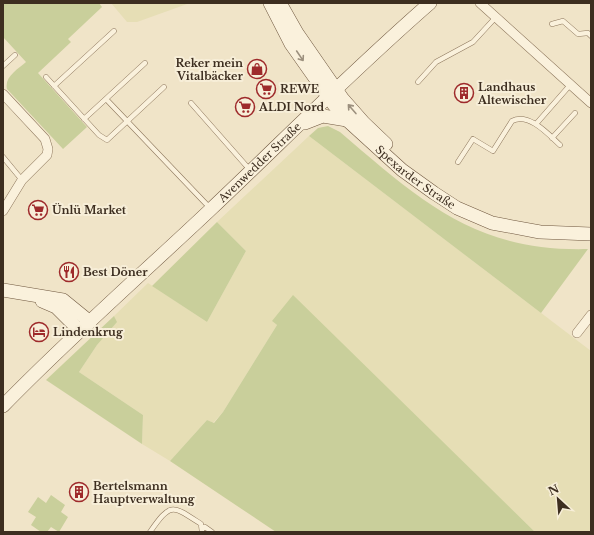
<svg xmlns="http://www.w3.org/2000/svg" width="594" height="535" font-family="'Libre Baskerville',serif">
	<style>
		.farmland { fill: #e6deb5 }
		.green { fill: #c9cf9b }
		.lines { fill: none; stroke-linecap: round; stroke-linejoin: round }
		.lane-casing { stroke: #8d765c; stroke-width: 5.5 }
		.street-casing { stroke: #8d765c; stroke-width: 10 }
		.secondary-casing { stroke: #6f573f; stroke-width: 14 }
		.lane { stroke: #faf1dc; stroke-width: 4.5 }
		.street { stroke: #faf1dc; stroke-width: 9 }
		.secondary { stroke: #faf1dc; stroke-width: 13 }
		.oneway { stroke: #9c907e }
		.labels { text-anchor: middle; stroke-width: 4; stroke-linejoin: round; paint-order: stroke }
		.poi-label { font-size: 11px; font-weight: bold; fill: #3d2e20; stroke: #f7eed8; text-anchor: start }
		.street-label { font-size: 11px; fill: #3d2e20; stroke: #f7eed8 }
	</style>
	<rect width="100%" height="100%" fill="#f0e4c8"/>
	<path class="farmland" d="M 111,3 L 190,3 L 137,22 L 127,22 Z
		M 309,136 L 591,351 L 591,532 L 535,532 L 363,365 L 272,321 L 277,325 L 223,412 L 213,423 L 207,420 L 170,461 L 142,444 L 143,415 L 79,372 L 97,345 L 116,322 L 114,316 L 148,283 L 207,322 L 246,251 L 217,222 Z"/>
	<path class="green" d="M 3,3 L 99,3 L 102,7 L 68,39 L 71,42 L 38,73 L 87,127 L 63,149 L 7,89 C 4,77 18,69 26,62 L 3,37 Z
		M 328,126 L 340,132 C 421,201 475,252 588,249 L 541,313 L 309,136 L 318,128 Z
		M 217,222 L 246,251 L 207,322 L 152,286 Z
		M 293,295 L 535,532 L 276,532 L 170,461 L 207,420 L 214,423 L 223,412 L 277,325 L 272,321 Z
		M 114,316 L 117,322 L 97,345 L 79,372 L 143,415 L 142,444 L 46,380 Z
		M 51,495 L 65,505 L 61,512 L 68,517 L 59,532 L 51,527 L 47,532 L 41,532 L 31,525 L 36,517 L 28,512 L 38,497 L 46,503 Z"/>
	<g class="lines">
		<defs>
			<path id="lane" d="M 552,24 L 563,21 L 578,34 L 588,33 L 591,36
				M 3,66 L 15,55
				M 46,77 L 99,135 L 107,140 L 164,87
				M 418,82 L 436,62 L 473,42 L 496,17
				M 54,86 L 114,31
				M 106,99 L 210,208
				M 191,103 L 250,170
				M 84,119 L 145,63
				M 536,124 L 571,84
				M 552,138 L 575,113
				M 3,157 L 22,180
				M 458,162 L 473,139 L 493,151 L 512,121 C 529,112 549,135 560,145
				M 202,528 L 205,527 L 212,532
				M 150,532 C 171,502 172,505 201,524 L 202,532"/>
			<path id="street" d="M 480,3 L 591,103
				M 3,94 L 45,139 L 48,149 L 47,155 L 22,180 L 3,211
				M 577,333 L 591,315"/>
			<g id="secondary">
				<path id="s1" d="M 270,3 L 291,44 L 334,105 L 347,120 L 402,170 L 434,193 L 457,208 L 492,223 L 540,232 L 591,234"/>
				<path d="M 280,3 L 297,33 L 342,98 L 364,123 L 386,144"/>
				<path d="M 305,123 L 323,116 L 347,120"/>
				<path d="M 3,290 L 63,300 L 90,322"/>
				<path d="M 42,301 L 56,307 L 80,331"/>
				<path id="s2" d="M 3,406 C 69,338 141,275 210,210 C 283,141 354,69 430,3"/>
			</g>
		</defs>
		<use href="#lane" class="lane-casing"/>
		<use href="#street" class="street-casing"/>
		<use href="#secondary" class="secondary-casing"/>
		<use href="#lane" class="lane"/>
		<use href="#street" class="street"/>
		<use href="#secondary" class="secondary"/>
	</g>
	<defs><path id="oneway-shaft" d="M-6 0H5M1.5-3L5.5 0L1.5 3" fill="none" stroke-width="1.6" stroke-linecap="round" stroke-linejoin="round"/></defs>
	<g class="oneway">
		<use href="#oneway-shaft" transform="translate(300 56) rotate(56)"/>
		<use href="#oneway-shaft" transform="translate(352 109) rotate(-131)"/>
	</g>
	<defs>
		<symbol id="shop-ring" viewBox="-11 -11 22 22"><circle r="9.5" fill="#f7eed8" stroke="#9e2a2b" stroke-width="1.5"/><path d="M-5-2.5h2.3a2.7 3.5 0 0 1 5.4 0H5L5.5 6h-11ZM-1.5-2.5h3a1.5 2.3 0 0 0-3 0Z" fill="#9e2a2b"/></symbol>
		<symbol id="supermarket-ring" viewBox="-11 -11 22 22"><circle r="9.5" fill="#f7eed8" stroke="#9e2a2b" stroke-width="1.5"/><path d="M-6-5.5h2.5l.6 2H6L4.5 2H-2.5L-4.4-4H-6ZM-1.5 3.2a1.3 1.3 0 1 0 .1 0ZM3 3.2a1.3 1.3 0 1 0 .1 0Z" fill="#9e2a2b"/></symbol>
		<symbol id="building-ring" viewBox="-11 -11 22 22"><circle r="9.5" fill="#f7eed8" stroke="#9e2a2b" stroke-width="1.5"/><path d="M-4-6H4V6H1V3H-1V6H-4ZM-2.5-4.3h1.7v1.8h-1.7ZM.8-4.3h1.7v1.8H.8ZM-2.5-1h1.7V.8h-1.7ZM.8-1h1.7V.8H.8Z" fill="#9e2a2b"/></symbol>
		<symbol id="restaurant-ring" viewBox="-11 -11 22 22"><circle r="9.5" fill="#f7eed8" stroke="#9e2a2b" stroke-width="1.5"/><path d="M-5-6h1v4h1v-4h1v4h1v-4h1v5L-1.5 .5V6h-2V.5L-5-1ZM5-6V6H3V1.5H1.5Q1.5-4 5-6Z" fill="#9e2a2b"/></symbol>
		<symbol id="hotel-ring" viewBox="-11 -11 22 22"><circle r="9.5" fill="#f7eed8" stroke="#9e2a2b" stroke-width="1.5"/><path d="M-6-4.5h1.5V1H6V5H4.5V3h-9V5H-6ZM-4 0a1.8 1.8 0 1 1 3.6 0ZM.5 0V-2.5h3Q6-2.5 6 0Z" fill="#9e2a2b"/></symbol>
	</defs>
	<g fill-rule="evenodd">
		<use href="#shop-ring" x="246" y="58" width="22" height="22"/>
		<use href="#supermarket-ring" x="255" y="78" width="22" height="22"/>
		<use href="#building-ring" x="453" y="82" width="22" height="22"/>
		<use href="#supermarket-ring" x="234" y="96" width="22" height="22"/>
		<use href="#supermarket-ring" x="27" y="199" width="22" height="22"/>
		<use href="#restaurant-ring" x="58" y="261" width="22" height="22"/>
		<use href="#hotel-ring" x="28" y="321" width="22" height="22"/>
		<use href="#building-ring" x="68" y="481" width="22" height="22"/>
	</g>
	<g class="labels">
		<g class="poi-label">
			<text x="243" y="67" text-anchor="end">Reker mein<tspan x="243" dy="13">Vitalbäcker</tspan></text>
			<text x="478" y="91">Landhaus<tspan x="478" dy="13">Altewischer</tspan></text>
			<text x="280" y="93">REWE</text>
			<text x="259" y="111">ALDI Nord</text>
			<text x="52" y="214">Ünlü Market</text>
			<text x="83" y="276">Best Döner</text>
			<text x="53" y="336">Lindenkrug</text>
			<text x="93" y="490">Bertelsmann<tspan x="93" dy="13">Hauptverwaltung</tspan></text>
		</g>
		<g class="street-label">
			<text dy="4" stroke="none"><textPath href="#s2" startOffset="354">Avenwedder Straße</textPath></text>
			<text dy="4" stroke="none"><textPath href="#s1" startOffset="230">Spexarder Straße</textPath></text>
		</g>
	</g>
	<rect width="594" height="535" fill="none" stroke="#3d2e20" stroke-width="8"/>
	<g transform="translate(558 499) rotate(334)" stroke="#f7eed8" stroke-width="3" paint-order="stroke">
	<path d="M0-3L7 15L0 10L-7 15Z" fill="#3d2e20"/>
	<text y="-6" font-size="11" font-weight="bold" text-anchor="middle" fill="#3d2e20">N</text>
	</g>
</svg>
